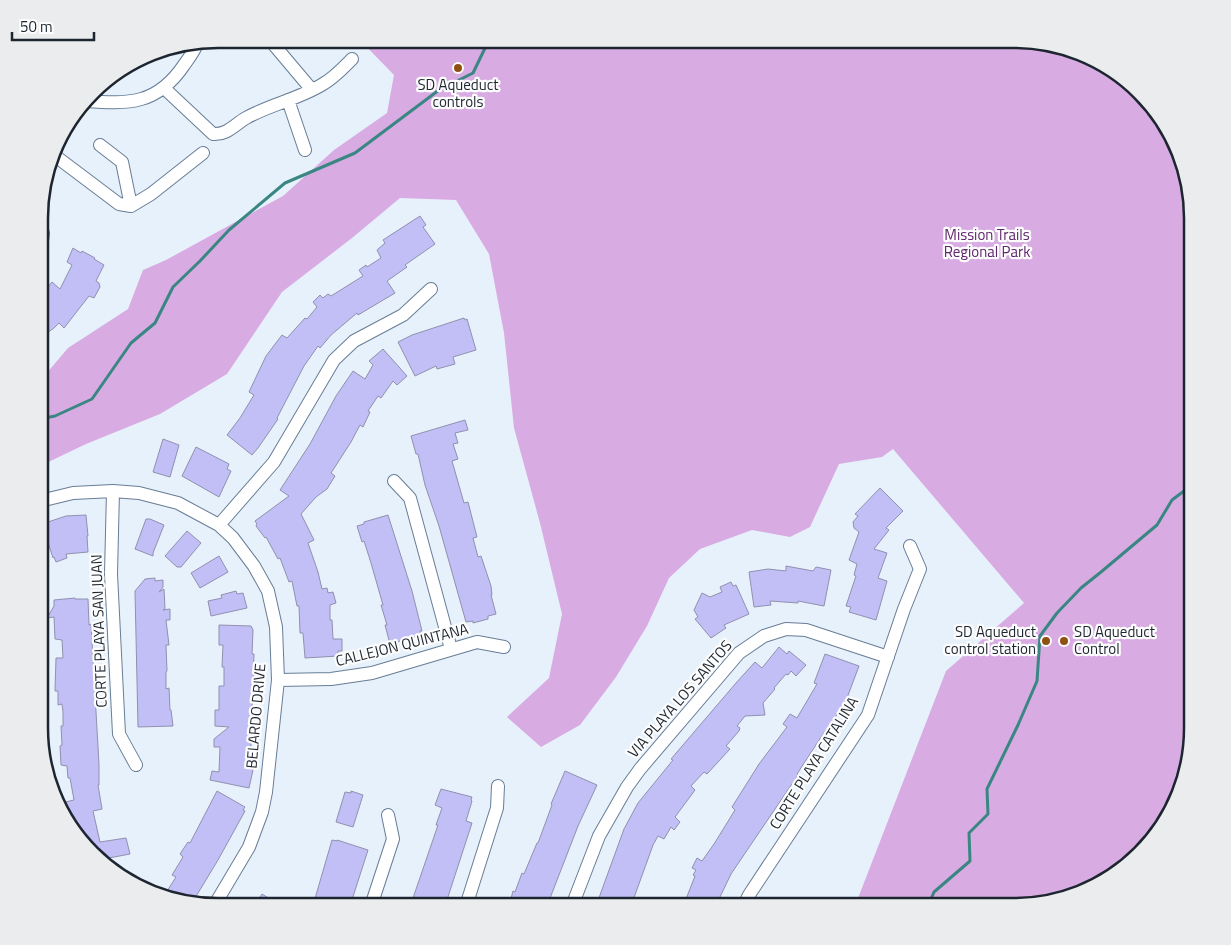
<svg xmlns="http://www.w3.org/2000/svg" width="1231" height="945" font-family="'Titillium Web',sans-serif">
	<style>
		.green { fill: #d8abe3 }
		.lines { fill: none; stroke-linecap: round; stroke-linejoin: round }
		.stream { stroke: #3a8682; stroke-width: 3 }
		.building { fill: #c1bff6; stroke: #9190af }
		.street-casing { stroke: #677d96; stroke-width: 14 }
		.street { stroke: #fff; stroke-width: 12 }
		.poi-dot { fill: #8e5013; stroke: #fdfdfd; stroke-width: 2 }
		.labels { text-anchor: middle; stroke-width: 4.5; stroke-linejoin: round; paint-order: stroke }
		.poi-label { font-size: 15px; fill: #1d2630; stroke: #fdfdfd }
		.park-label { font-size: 15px; fill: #60266d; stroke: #fdfdfd }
		.street-label { font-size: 15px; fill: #1d2630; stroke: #fdfdfd }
		.rim { fill: none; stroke: #1d2630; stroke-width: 2.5 }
	</style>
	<rect width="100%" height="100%" fill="#e7f1fc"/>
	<path class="green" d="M 359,39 L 397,39 L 400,41 L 402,39 L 1025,39 L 1082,52 L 1131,83 L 1174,139 L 1192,217 L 1192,739 L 1179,796 L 1148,845 L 1092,888 L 1013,906 L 855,906 L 946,671 L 1024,603 L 893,449 L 882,457 L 839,464 L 810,527 L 790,537 L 752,530 L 700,549 L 669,578 L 647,626 L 616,677 L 580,725 L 541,747 L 507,717 L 549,678 L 562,614 L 540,523 L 514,428 L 504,333 L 489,254 L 456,200 L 400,198 L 352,238 L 282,292 L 227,374 L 160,414 L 86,444 L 40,466 L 40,381 L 68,348 L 128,309 L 143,270 L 166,260 L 283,196 L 334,150 L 387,113 L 394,75 Z"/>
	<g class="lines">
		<path class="stream" d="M 40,419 L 55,416 L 92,399 L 131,343 L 155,323 L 173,287 L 200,261 L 229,230 L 285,183 L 355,153 L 439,90 L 473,73 L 487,44 L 492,39
			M 928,906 L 934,892 L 970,861 L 969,833 L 988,814 L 987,789 L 1018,725 L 1037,681 L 1040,636 L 1057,613 L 1081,588 L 1101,572 L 1157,525 L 1172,500 L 1192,485"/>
	</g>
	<path class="building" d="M 420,216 L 426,225 L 423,227 L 435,244 L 405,265 L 407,267 L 387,281 L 395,293 L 358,315 L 357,313 L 331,335 L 320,348 L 318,346 L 304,366 L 277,418 L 278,419 L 258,448 L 252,455 L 227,435 L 240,418 L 254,395 L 249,392 L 266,356 L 282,335 L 287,338 L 305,318 L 307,319 L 317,307 L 313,302 L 320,295 L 323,298 L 328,294 L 331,296 L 363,276 L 359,270 L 366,265 L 367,267 L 381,258 L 377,250 L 385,243 L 383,240 Z
		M 73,248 L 81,253 L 82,251 L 95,258 L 94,259 L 104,265 L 96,281 L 99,283 L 100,287 L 94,298 L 89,296 L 64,328 L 59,323 L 54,328 L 40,338 L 40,297 L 52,282 L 60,289 L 72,265 L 67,262 Z
		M 464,318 L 465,320 L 467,319 L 476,350 L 453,357 L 455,364 L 437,369 L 436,366 L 415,376 L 398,342 L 412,335 Z
		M 383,349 L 407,376 L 397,385 L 393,381 L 381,398 L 378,396 L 368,411 L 370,412 L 363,427 L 360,425 L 351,442 L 331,473 L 335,476 L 327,489 L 316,497 L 301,514 L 314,540 L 308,543 L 318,572 L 322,589 L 327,588 L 328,593 L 333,592 L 336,603 L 330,605 L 330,620 L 332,620 L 333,639 L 342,639 L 342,651 L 338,651 L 338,656 L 305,658 L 303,633 L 300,633 L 299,606 L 297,606 L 292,581 L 289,582 L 280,558 L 278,559 L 266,537 L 265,538 L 256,526 L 257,524 L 255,521 L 289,496 L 280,490 L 310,444 L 336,396 L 353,371 L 365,379 L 373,365 L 369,361 Z
		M 465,420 L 468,430 L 455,433 L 458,443 L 453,444 L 458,459 L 452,461 L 464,503 L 468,502 L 477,537 L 473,538 L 478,557 L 481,556 L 491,586 L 492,595 L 491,595 L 496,614 L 488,616 L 488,619 L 473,623 L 473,621 L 466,622 L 439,526 L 425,485 L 418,454 L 416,454 L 411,436 Z
		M 163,439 L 179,445 L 170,477 L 153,472 Z
		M 196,447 L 229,464 L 227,469 L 231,471 L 219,497 L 182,476 Z
		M 880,488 L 903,511 L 886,528 L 889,530 L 874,549 L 887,553 L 878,578 L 887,581 L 876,620 L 849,612 L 851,607 L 846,606 L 856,576 L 854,575 L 857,564 L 849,560 L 859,532 L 854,528 L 853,522 L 858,516 L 855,514 Z
		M 86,515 L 88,536 L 87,536 L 88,552 L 66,554 L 67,558 L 56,562 L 54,557 L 53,558 L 42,524 L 66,516 Z
		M 388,515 L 412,591 L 422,631 L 420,631 L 421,635 L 390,644 L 385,625 L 387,625 L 381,605 L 383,605 L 371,563 L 364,541 L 362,542 L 357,526 L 364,524 L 364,522 Z
		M 146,519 L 150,519 L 164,525 L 153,553 L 153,556 L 135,549 Z
		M 187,531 L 201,543 L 181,567 L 177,567 L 165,556 Z
		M 219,556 L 228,572 L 200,588 L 191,573 Z
		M 786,566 L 813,571 L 816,567 L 831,570 L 824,606 L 798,601 L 798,603 L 770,601 L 771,605 L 754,607 L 749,572 L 768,569 L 786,571 Z
		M 155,578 L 155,581 L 163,580 L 163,587 L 159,592 L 164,589 L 165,609 L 163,610 L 170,609 L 170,620 L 166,620 L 169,645 L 166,645 L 167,671 L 166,672 L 166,689 L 169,688 L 170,710 L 171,710 L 173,726 L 138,727 L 135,591 L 145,579 Z
		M 731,582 L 733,586 L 736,585 L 749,614 L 724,625 L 726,628 L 711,638 L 695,619 L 698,617 L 694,610 L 702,593 L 710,597 L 722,592 L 720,587 Z
		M 236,591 L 237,594 L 243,593 L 247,608 L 211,616 L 208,601 L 222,598 L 221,595 Z
		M 75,598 L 75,599 L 88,599 L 89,625 L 91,624 L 99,764 L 99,785 L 98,785 L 102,809 L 93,811 L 100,842 L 126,838 L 130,854 L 98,860 L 64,815 L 61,803 L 74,800 L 70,778 L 68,778 L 67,766 L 61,765 L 60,746 L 62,745 L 61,726 L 63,726 L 63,712 L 62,704 L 58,705 L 58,691 L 55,691 L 56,658 L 63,658 L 62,640 L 55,639 L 54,617 L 47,618 L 54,606 L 54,600 Z
		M 219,625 L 251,626 L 253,630 L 252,654 L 254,654 L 251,740 L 251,769 L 253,770 L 249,788 L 210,780 L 212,771 L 219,772 L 220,747 L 214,747 L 214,739 L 229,727 L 215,726 L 215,710 L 219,710 L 219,686 L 224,686 L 224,667 L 222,667 L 223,645 L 219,645 Z
		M 779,647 L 787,654 L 789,651 L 806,665 L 796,676 L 791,671 L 788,675 L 786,674 L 774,688 L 775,689 L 763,703 L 765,715 L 745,716 L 737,726 L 740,728 L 739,731 L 726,746 L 730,749 L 707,774 L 704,772 L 691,786 L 695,790 L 675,817 L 680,822 L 674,830 L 671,827 L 664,839 L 658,836 L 653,845 L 631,906 L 596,906 L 624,829 L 638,803 L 673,760 L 671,759 L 736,683 L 755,662 L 762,668 Z
		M 825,654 L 859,666 L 844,706 L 842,705 L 830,727 L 825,731 L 797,774 L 798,775 L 731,874 L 719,899 L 721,900 L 719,906 L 689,906 L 691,901 L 686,899 L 695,876 L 693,875 L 696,870 L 692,868 L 697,858 L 702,861 L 714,844 L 735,810 L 732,807 L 759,764 L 787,727 L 783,724 L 790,714 L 797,718 L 817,684 L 814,683 Z
		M 565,771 L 597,785 L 578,826 L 547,906 L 509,906 L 513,891 L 515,892 L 522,873 L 524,874 L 537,843 L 538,843 L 552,805 L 551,804 Z
		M 441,789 L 472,797 L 471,800 L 472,801 L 466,821 L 472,823 L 445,906 L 418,906 L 419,903 L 412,901 L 438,825 L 436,825 L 442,808 L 435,805 Z
		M 217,791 L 245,807 L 243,810 L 245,811 L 218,860 L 192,903 L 164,896 L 176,877 L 172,875 L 183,857 L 180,854 L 188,842 L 190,843 Z
		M 351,791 L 363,795 L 353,827 L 336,822 L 345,792 L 351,793 Z
		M 332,840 L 337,841 L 337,840 L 368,850 L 350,906 L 325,906 L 314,902 Z
		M 262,894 L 281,906 L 254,906 Z"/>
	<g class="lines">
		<defs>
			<path id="street" d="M 269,39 L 312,90
				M 164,88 L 213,134 C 227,135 234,125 246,118 C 271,104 299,99 323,84 C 334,78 343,68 352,59
				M 288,100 L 305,150
				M 85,101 C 129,104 157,105 184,65 C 189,58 195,50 198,42
				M 100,145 L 122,162 L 131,206
				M 54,155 L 119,204 L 131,206 L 151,194 L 203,153
				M 40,257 L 43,233 L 40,230
				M 394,481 L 410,498 L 451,649
				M 113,491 L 111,574 L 119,734 L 136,765
				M 40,501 L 73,493 L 113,491 L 139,493 L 178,503 L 219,525 L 233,538 L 254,566 L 268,591 L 276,627 L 278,680 L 266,792 L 262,812 L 249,847 L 214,906
				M 219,525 L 274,462 L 334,360 L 354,341 L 403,315 L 431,289
				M 278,680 L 331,679 L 372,673 L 477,642 L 504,647
				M 371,906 L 393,839 L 388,815
				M 466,906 L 497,808 L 498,786
				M 572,906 L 599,836 L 627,787 L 640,769 L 739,653 L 764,636 L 786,629 L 806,630 L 888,657
				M 744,906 L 749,895 L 868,715 L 904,609 L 920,569 L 910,546"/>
		</defs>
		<use href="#street" class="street-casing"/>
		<use href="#street" class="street"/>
	</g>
	<g class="poi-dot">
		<circle cx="458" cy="68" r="5"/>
		<circle cx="1046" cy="641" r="5"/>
		<circle cx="1064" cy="641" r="5"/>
	</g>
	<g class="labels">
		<g class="poi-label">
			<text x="458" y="90">SD Aqueduct<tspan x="458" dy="17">controls</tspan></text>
			<text x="1036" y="637" text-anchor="end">SD Aqueduct<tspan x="1036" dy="17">control station</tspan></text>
			<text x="1074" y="637" text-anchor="start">SD Aqueduct<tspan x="1074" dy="17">Control</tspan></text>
		</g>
		<g class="park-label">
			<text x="987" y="240">Mission Trails<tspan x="987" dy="17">Regional Park</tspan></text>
		</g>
		<g class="street-label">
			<text transform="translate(99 631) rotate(-92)" y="5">CORTE PLAYA SAN JUAN</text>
			<text transform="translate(402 645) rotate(-14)" y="5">CALLEJON QUINTANA</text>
			<text transform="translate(680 699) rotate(-49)" y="5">VIA PLAYA LOS SANTOS</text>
			<text transform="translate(256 716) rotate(-85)" y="5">BELARDO DRIVE</text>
			<text transform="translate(814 763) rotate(-58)" y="5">CORTE PLAYA CATALINA</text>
		</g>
	</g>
	<path d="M0 0H1231V945H0ZM218 48H1014A170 170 0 0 1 1184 218V728A170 170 0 0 1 1014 898H218A170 170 0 0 1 48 728V218A170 170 0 0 1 218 48Z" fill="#ebeced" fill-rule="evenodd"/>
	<path class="rim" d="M218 48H1014A170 170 0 0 1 1184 218V728A170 170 0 0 1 1014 898H218A170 170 0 0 1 48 728V218A170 170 0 0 1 218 48Z"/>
	<path d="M12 32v8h82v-8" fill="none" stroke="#1d2630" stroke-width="2.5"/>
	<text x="20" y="32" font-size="15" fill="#1d2630" stroke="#fdfdfd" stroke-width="4" paint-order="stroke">50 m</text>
</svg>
